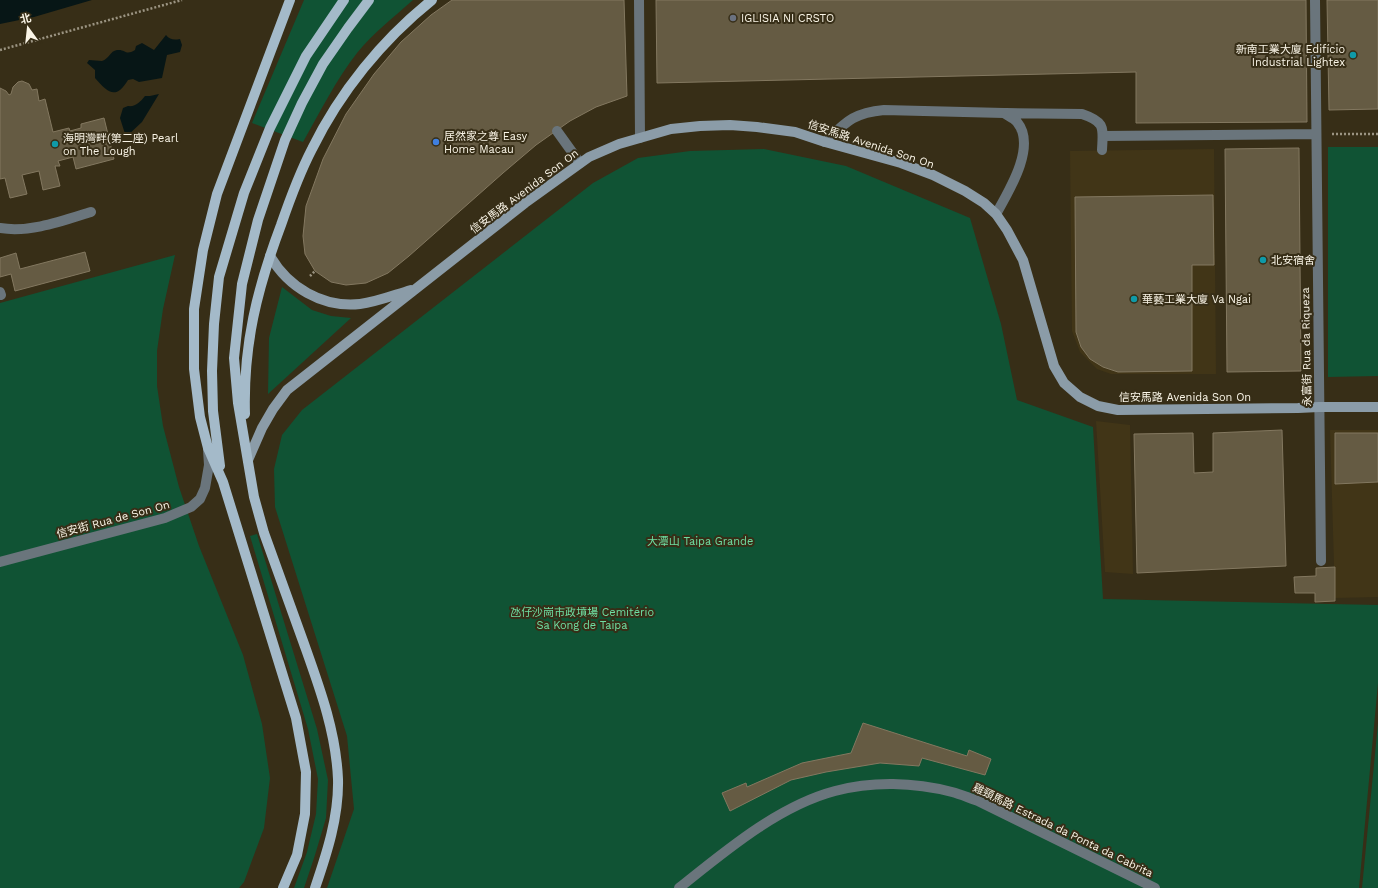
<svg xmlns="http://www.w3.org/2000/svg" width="1378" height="888" font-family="'Work Sans','Noto Sans SC',sans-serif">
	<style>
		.built { fill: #413517 }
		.green { fill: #105334 }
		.water { fill: #071616 }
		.building { fill: #655b43; stroke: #837860 }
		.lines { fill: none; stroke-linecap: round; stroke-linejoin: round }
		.path { stroke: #9b9482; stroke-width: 2.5; stroke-dasharray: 2 2; stroke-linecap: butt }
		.service { stroke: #6a757c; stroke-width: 10 }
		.pedestrian { stroke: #6a757c; stroke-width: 10 }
		.minor { stroke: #6a757c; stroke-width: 10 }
		.tertiary { stroke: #6a757c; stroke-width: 10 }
		.secondary { stroke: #8b9ca8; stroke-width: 10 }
		.primary { stroke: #a4bac9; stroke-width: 10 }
		.worship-dot { fill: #6b7280; stroke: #372e17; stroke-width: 1.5 }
		.culture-dot { fill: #0f9aa8; stroke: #372e17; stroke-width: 1.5 }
		.shop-dot { fill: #3f7fe0; stroke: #372e17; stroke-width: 1.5 }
		.labels { text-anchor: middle; stroke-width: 4; stroke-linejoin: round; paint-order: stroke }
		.poi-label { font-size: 11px; fill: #faf5e7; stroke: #372e17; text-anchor: start }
		.street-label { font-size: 11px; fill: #faf5e7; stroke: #372e17 }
		.park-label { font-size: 11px; fill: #6fdfa3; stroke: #372e17 }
	</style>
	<rect width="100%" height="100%" fill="#372e17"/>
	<path class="built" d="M 1214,149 L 1216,374 L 1111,374 L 1097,369 L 1080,352 L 1072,331 L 1070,151 Z
		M 1096,421 L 1130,425 L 1133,574 L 1105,572 Z
		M 1330,430 L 1378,430 L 1378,597 L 1335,598 Z"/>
	<path class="green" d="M 304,0 L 413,0 C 394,17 373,33 357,53 C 336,80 320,112 303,142 L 252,123 Z
		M 1328,147 L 1378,147 L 1378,376 L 1328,377 Z
		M 764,149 L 846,166 L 970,218 L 1001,324 L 1017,400 L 1093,427 L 1103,599 L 1378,605 L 1378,683 L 1359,888 L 327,888 L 354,809 L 347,736 L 275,507 L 274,469 L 282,435 L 302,410 L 593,183 L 638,158 L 690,151 Z
		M 175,255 L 163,309 L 157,351 L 157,386 L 163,426 L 179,487 L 199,546 L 243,655 L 262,724 L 270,778 L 264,828 L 244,882 L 239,888 L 0,888 L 0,303 Z
		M 282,287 L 312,310 L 331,316 L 351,318 L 268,394 L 269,338 Z
		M 257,534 L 317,729 L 328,780 L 326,818 L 315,855 L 304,888 L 294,888 L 307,852 L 316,814 L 318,779 L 308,729 L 250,536 Z
		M 1378,723 L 1378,888 L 1362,888 Z"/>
	<path class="water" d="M 0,0 L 92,0 L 34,17 L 0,24 Z
		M 166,35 C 170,40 174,40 180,39 L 182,45 L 180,52 L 167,55 L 162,78 L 139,82 L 133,79 L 128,80 C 116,100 108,93 95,78 L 95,70 L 87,63 L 89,60 C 93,60 98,61 102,61 C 109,59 110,51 117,50 C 126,49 125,56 135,50 L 136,46 L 142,43 L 154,50 Z
		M 159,94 L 142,122 L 126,137 L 120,118 L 123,108 L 128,106 C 136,107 140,102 145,96 L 150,96 Z"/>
	<path class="building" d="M 452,0 L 624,0 L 627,96 L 596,107 L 570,121 L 536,145 L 503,173 L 409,256 L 388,273 L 366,283 L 346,285 L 331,282 L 315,271 L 305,254 L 303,236 L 306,206 L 323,159 L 346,114 L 374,74 L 401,42 L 431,15 Z
		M 656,0 L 1306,0 L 1307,122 L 1136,123 L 1136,72 L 657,83 Z
		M 1327,0 L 1378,0 L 1378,109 L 1329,110 Z
		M 22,81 L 29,84 L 32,90 L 37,89 L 39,101 L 45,99 L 53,132 L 69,128 L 70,131 L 81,128 L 81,124 L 104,118 L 114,159 L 76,169 L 73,157 L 58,161 L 60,166 L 55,166 L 60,186 L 43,190 L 39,171 L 22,175 L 27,194 L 10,198 L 5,178 L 0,179 L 0,88 L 6,91 L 9,95 L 11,94 L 13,87 L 18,82 Z
		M 1299,148 L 1301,371 L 1227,372 L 1225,149 Z
		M 1213,195 L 1214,265 L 1192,265 L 1192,371 L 1118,372 L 1103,367 L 1090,359 L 1081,347 L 1076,332 L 1075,197 Z
		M 85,252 L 90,271 L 15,291 L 11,274 L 0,277 L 0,258 L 16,253 L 20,269 Z
		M 1282,430 L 1286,566 L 1137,573 L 1134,434 L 1193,433 L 1194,473 L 1213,472 L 1213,433 Z
		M 1335,433 L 1378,433 L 1378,482 L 1335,484 Z
		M 1335,567 L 1335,601 L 1315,602 L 1315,593 L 1295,593 L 1294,577 L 1316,576 L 1316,568 Z
		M 863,723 L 967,756 L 969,750 L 991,759 L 985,775 L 922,758 L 919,766 L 880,763 L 826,772 L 791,780 L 730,811 L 722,793 L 746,783 L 747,787 L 802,763 L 851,753 Z"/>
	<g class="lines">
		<path class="path" d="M 0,50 L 182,0
			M 1332,134 L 1378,134
			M 310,276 L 315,271"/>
		<path class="service" d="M 639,0 L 640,138
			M 1006,113 L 1082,114 C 1106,122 1103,128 1102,150
			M 557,131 L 580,163
			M 825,142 C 846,122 853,113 884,110 L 1004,113 C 1008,116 1014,118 1017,122 C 1037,146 1009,191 996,214
			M 0,228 C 30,233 62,221 91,212
			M 0,292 L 1,295"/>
		<path class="pedestrian" d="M 1315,0 L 1321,561
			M 1103,136 L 1315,134"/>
		<path class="minor" d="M 0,562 L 165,518 L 191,507 L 200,499 L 205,488 L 209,465 L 208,450"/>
		<path class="tertiary" d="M 679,888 C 724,852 778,806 835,791 C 872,781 914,782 952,792 C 960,794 969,798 978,801 L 1155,888"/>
		<path class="secondary" d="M 270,256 C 288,287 322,308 360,304 C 377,302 394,295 411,290
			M 248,460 L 262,428 L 273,409 L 287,390 L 525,203 L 589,157 L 619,144 L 671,129 L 700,126 L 730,125 L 757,127 L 795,132 L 825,142 L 901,163 L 933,175 L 965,191 L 984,203 L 996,214 L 1007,230 L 1023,260 L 1054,366 L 1064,383 L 1080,397 L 1098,406 L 1118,410 L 1298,408 L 1319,407 L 1378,407"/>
		<path class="primary" d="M 245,414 C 243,345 257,289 281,225 C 290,199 299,174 312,149 C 340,92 382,40 432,0
			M 220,466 L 213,411 L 212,371 L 214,324 L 219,277 L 244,193 L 270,128 L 306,56 L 344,0
			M 283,888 L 297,855 L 305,814 L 306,772 L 296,718 L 223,482 L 208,448 L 200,417 L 194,369 L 194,309 L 203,250 L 217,194 L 290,0
			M 315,888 C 327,853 339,816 338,779 C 336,731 319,686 303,641 C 290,605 277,569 264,533 L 254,497 L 238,403 L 234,358 L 242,284 L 258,220 L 285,140 L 302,103 L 323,64 L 348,28 L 369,0"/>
	</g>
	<circle class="worship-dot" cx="733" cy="18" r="4"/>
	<g class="culture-dot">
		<circle cx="1353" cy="55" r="4"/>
		<circle cx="55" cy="144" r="4"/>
		<circle cx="1263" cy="260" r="4"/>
		<circle cx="1134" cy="299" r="4"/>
	</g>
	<circle class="shop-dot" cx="436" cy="142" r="4"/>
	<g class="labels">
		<g class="poi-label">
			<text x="741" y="22">IGLISIA NI CRSTO</text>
			<text x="1345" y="53" text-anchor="end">新南工業大廈 Edifício<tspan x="1345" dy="13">Industrial Lightex</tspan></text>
			<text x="444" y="140">居然家之尊 Easy<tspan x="444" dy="13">Home Macau</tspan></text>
			<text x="63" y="142">海明灣畔(第二座) Pearl<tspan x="63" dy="13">on The Lough</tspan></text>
			<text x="1271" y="264">北安宿舍</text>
			<text x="1142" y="303">華藝工業大廈 Va Ngai</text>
		</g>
		<g class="street-label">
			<text transform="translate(871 144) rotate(18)" y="4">信安馬路 Avenida Son On</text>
			<text transform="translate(524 191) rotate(-37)" y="4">信安馬路 Avenida Son On</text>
			<text transform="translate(1306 347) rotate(-91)" y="4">永富街 Rua da Riqueza</text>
			<text x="1185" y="401">信安馬路 Avenida Son On</text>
			<text transform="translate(113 519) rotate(-15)" y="4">信安街 Rua de Son On</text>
			<text transform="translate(1063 830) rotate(26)" y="4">雞頸馬路 Estrada da Ponta da Cabrita</text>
		</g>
		<g class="park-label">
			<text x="700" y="545">大潭山 Taipa Grande</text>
			<text x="582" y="616">氹仔沙崗市政墳場 Cemitério<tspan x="582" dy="13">Sa Kong de Taipa</tspan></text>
		</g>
	</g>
	<g transform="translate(28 28) rotate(345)" stroke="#372e17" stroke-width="3" paint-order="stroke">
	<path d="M0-3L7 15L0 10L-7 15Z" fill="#faf5e7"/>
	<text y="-6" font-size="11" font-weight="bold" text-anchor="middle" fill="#faf5e7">北</text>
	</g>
</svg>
